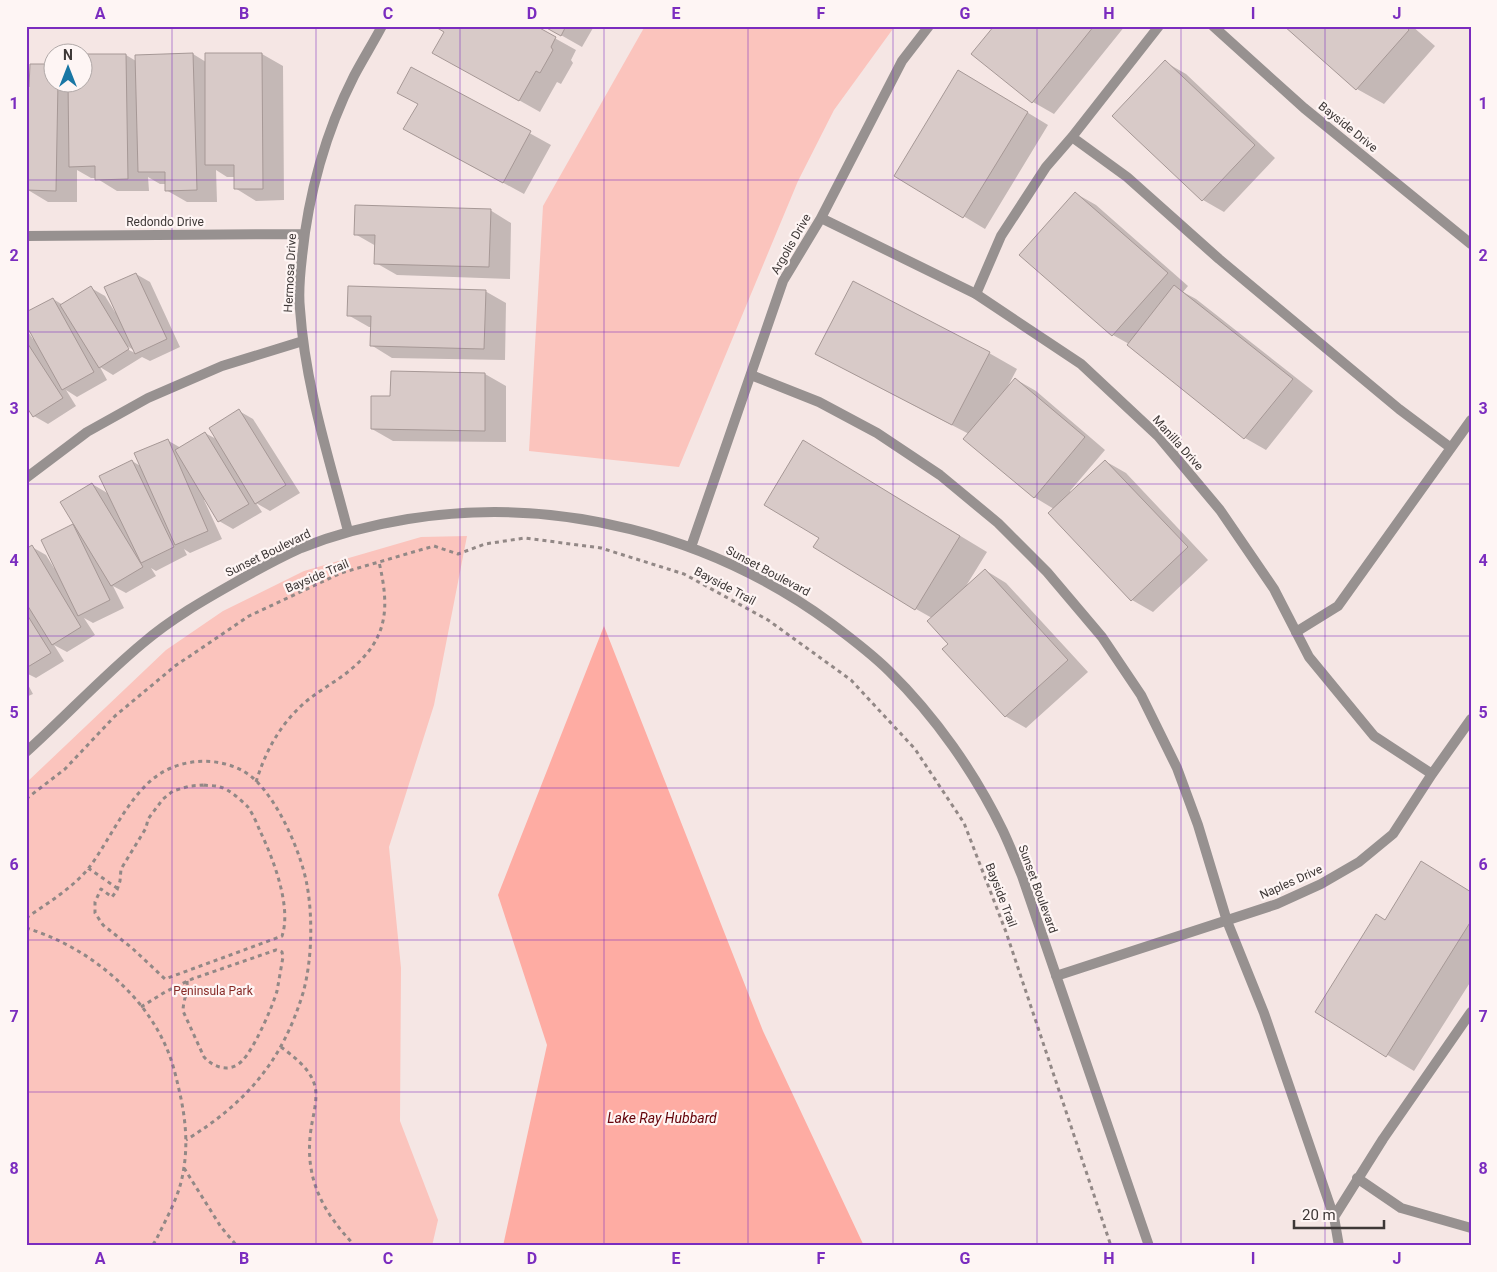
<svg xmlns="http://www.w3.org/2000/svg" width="1497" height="1272" font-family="Roboto,sans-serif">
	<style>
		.green { fill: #fbc4bd }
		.water { fill: #feaca3 }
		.shadow { fill: #0003; fill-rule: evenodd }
		.building { fill: #d8cac8; stroke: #a69896 }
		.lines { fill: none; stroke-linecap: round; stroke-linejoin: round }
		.path { stroke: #928886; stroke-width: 3; stroke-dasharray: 4 4; stroke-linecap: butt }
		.lane { stroke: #979190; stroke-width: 10 }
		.street { stroke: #979190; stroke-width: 10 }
		.grid { fill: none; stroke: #7b2cbf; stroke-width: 1; stroke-opacity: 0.55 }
		.labels { text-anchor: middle; stroke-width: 4.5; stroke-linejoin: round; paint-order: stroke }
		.street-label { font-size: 12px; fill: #3e3837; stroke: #fef5f4 }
		.park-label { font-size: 12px; fill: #872b27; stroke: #fef5f4 }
		.water-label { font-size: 14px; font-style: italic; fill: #650309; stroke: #fef5f4 }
		.neatline { fill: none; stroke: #7b2cbf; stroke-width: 2 }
		.grid-label { font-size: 16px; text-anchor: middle; font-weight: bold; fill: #7b2cbf }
	</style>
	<rect width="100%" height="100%" fill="#f5e6e4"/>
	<path class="green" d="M 645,26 L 895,26 L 834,110 L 798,181 L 679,467 L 529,451 L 543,206 Z
		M 467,536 L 434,705 L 389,847 L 401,968 L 400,1121 L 438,1220 L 432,1246 L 26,1246 L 26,783 L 166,650 L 223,611 L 304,571 L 421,537 Z"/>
	<path class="water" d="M 604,626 L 763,1031 L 864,1246 L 503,1246 L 547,1045 L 498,895 Z"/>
	<path class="shadow" d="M 533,26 L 576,50 L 571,60 L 573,63 L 561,84 L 557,82 L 540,112 L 455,64 L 446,32 Z
		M 545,26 L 590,26 L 593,28 L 582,47 Z
		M 995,26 L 1125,26 L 1054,114 L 1033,102 Z
		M 1286,26 L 1412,26 L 1435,46 L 1384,104 L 1357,89 Z
		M 193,54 L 206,62 L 262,54 L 283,66 L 284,200 L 256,201 L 235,188 L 235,177 L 227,177 L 216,170 L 217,202 L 187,202 L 166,190 L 166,184 L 160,184 L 148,177 L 149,191 L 117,191 L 96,178 L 91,178 L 77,170 L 77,202 L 48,202 L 28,190 L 31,65 L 52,66 L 52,82 L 82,82 L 126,55 L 136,61 Z
		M 1165,62 L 1186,74 L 1275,158 L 1224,212 L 1203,200 Z
		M 412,68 L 551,145 L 524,194 L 426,141 Z
		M 979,83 L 1048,125 L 985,229 L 895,175 Z
		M 1075,193 L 1096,205 L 1188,286 L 1183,292 L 1196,299 L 1313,391 L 1266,450 L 1245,438 L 1129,344 L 1113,335 L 1021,254 Z
		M 490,210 L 511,223 L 510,279 L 397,275 L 376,263 L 376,246 L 355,234 Z
		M 136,274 L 150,282 L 180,347 L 150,361 L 142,357 L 113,375 L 100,367 L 107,380 L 77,397 L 66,390 L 76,406 L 48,424 L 34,416 L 31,411 L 26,414 L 26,329 L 33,339 L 35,338 L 53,299 L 63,305 L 91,288 L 105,296 L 115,312 ZM 124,344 L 135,351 L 135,353 L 123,347 Z
		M 485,291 L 506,303 L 505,360 L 392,358 L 371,345 L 372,327 L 369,327 L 348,315 Z
		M 989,353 L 1017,369 L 1008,386 L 1009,387 L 1015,379 L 1036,391 L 1105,450 L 1070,491 L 1071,493 L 1105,461 L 1126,473 L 1208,560 L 1153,612 L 1132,600 L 1054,509 L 1034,497 L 969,434 L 844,369 L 817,354 Z
		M 392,372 L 485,374 L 506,386 L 506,442 L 393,441 L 372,429 L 392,397 Z
		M 239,411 L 253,419 L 300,493 L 270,511 L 256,503 L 262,512 L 233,529 L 219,521 L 206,500 L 204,500 L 222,539 L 190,553 L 184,549 L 187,555 L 156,571 L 151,568 L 156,576 L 126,593 L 113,586 L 124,608 L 93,623 L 84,618 L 95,635 L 67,652 L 54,645 L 64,661 L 36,678 L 26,673 L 26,550 L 32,547 L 46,555 L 54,568 L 56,567 L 43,540 L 75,524 L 92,484 L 109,494 L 132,461 L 142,467 L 167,440 L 181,448 L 205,433 L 218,440 Z
		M 831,458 L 987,552 L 966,586 L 985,570 L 1006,583 L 1088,672 L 1026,728 L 1005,716 L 950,644 L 932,618 L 916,609 L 820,537 Z
		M 26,681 L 33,694 L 26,697 Z
		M 1471,893 L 1471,981 L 1414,1071 L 1317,1012 L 1385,921 Z"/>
	<path class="building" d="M 434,26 L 536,26 L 556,37 L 551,47 L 553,50 L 540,73 L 536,71 L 519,101 L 432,53 L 444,32 Z
		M 543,26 L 566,26 L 561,36 Z
		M 994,26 L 1094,26 L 1032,103 L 971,54 Z
		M 1284,26 L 1405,26 L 1409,30 L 1356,90 Z
		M 193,53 L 197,190 L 165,191 L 165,172 L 138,172 L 135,55 Z
		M 205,53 L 262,53 L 263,189 L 234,189 L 234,165 L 205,165 Z
		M 82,54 L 126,54 L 128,179 L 95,180 L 95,166 L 69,167 L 68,82 L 82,82 Z
		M 1165,60 L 1255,145 L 1202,201 L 1112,116 Z
		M 30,64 L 52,64 L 52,82 L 58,82 L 56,191 L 26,190 L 26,87 L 29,87 Z
		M 411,67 L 531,131 L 503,183 L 403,129 L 418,104 L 397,93 Z
		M 958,70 L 1028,112 L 963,218 L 894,176 Z
		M 1075,192 L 1168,273 L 1112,336 L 1019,255 Z
		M 355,205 L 491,209 L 489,267 L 374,264 L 375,235 L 354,235 Z
		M 136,273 L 167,339 L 135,354 L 104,287 Z
		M 853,281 L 990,352 L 952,425 L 815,354 Z
		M 1174,285 L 1293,379 L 1244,439 L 1127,345 Z
		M 91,286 L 129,349 L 99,368 L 60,305 Z
		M 348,286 L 486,290 L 484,349 L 370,346 L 371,316 L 347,316 Z
		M 53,298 L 94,372 L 62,390 L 26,325 L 26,312 Z
		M 26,341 L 63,398 L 33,417 L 26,406 Z
		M 391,371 L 485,373 L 485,431 L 371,429 L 371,396 L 390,396 Z
		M 1015,378 L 1085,437 L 1034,498 L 963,439 Z
		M 239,409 L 286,485 L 255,504 L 209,428 Z
		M 205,432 L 249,504 L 218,522 L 175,450 Z
		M 168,439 L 208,531 L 175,545 L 134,453 Z
		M 803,440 L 960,536 L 915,610 L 813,547 L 819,538 L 764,505 Z
		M 132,460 L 174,547 L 141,563 L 99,476 Z
		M 1105,460 L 1188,547 L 1131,601 L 1048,513 Z
		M 92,483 L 143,567 L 111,586 L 60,502 Z
		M 73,524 L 110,600 L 78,616 L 41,540 Z
		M 32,545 L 81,627 L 52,645 L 26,603 L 26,549 Z
		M 985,569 L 1068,660 L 1005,717 L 942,649 L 948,644 L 927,621 Z
		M 26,613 L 51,653 L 26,668 Z
		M 1421,861 L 1471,892 L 1471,921 L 1386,1057 L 1315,1012 L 1376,914 L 1385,920 Z"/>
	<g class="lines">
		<path class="path" d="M 256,782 C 265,753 278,728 300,707 C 314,693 333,684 349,671 C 388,639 390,609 379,562
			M 204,785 C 209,786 215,785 220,787 C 229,789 241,800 248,807 C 253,814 257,824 260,831 C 273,858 292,907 282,936 L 165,979 L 132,948 L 103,925 L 95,913 L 95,902 L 101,889 L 112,897 L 117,890 L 120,881 L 121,869 L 146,828 L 148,819 L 163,799 L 173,791 L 190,786 Z
			M 26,799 L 65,769 L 115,716 L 175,666 L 249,616 L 341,573 L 434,546 L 458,554 L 485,544 L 525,538 L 601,548 L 684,574 L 768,620 L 851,680 L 915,749 L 964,823 L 1006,932 L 1111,1246
			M 88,868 L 117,888
			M 26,918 C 48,903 71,889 88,869 C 112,838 133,783 171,768 C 196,757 231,759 253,778 C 278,800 301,852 307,885 C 313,918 312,961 303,993 C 282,1062 246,1103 186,1140
			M 26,928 C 87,946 146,994 169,1054 C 174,1067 177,1081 180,1094 C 186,1121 188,1147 183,1173 C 179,1197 166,1219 156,1240 L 152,1246
			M 141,1007 L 165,992 L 192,979 L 276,950 L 282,952 L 283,957 C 281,968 279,980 277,991 C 272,1008 254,1049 242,1061 C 230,1073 214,1068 204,1057 L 183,1011 C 183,1001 188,992 187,981
			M 281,1047 C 293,1056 309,1068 314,1083 C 319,1096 313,1115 311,1129 C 304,1178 322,1211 355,1246
			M 184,1168 L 221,1227 L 237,1246"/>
		<path class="lane" d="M 1072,137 L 1127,177 L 1219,259 L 1399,409 L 1451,448
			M 976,294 L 1001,236 L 1046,167 L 1072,137 L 1159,26
			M 751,375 L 819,402 L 877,433 L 940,475 L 998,523 L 1047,572 L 1102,637 L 1141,695 L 1177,768 L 1198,825 L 1227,921 L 1264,1013 L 1334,1217 L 1383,1139 L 1471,1012
			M 26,478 L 87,432 L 148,398 L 222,366 L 303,341
			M 1296,632 L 1338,606 L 1471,420
			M 1357,1178 L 1401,1208 L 1471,1228
			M 1334,1217 L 1339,1246"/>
		<path class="street" d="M 1213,26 L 1304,108 L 1471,244
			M 821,218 L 976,294 L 1081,364 L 1158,436 L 1220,510 L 1274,589 L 1309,657 L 1374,736 L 1432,774
			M 26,236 L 304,234
			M 348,531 C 329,458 305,385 300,309 C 298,292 300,274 302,257 C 308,195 326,131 354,76 C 363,59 373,43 382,26
			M 691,547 L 783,281 L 821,218 L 902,61 L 929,26
			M 26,752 C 66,716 102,677 143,643 C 171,619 204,600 236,582 C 257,570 279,558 301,548 C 336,534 371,525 408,519 C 557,495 711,535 832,624 C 852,639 872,654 889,671 C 935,716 975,773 1003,831 C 1010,846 1016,861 1022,876 L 1149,1246
			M 1056,976 L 1277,904 L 1321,884 L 1359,862 L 1393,834 L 1432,774 L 1471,719"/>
	</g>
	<path class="grid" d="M 172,26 L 172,1246M 316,26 L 316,1246M 460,26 L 460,1246M 604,26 L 604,1246M 748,26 L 748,1246M 893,26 L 893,1246M 1037,26 L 1037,1246M 1181,26 L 1181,1246M 1325,26 L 1325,1246M 26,180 L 1471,180M 26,332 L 1471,332M 26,484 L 1471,484M 26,636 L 1471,636M 26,788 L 1471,788M 26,940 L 1471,940M 26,1092 L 1471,1092"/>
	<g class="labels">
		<g class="street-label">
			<text transform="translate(1348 127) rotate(39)" y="4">Bayside Drive</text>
			<text x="165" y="226">Redondo Drive</text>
			<text transform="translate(791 244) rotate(-60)" y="4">Argolis Drive</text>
			<text transform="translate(290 273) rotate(-87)" y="4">Hermosa Drive</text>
			<text transform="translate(1178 443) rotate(48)" y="4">Manilla Drive</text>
			<text transform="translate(268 553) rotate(-26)" y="4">Sunset Boulevard</text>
			<text transform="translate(768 571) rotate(28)" y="4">Sunset Boulevard</text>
			<text transform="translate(317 576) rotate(-23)" y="4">Bayside Trail</text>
			<text transform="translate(725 586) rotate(28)" y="4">Bayside Trail</text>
			<text transform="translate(1291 882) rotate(-24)" y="4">Naples Drive</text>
			<text transform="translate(1038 889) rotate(70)" y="4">Sunset Boulevard</text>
			<text transform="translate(1001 895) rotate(69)" y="4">Bayside Trail</text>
		</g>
		<g class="park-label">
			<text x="213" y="995">Peninsula Park</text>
		</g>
		<g class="water-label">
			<text x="662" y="1123">Lake Ray Hubbard</text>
		</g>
	</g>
	<rect width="1497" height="1272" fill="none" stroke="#fef5f4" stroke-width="55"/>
	<g transform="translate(68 68)"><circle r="24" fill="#fef5f4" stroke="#b1a9a8"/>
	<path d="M0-4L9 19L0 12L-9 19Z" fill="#1976a4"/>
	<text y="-8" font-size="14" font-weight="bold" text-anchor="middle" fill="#3e3837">N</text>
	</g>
	<path d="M1294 1220v8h90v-8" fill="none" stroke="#3e3837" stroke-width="2.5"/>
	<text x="1302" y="1220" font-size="15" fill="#3e3837" stroke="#fef5f4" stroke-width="4" paint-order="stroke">20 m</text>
	<rect x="28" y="28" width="1442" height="1216" class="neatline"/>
	<g class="grid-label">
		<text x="100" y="19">A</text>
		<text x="244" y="19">B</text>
		<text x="388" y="19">C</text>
		<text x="532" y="19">D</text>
		<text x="676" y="19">E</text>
		<text x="821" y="19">F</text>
		<text x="965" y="19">G</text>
		<text x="1109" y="19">H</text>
		<text x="1253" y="19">I</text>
		<text x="1397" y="19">J</text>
		<text x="14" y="109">1</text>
		<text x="1483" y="109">1</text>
		<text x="14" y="261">2</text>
		<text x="1483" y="261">2</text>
		<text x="14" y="414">3</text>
		<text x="1483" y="414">3</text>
		<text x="14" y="566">4</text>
		<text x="1483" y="566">4</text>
		<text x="14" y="718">5</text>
		<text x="1483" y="718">5</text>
		<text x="14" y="870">6</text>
		<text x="1483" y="870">6</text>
		<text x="14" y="1022">7</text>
		<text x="1483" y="1022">7</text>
		<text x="14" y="1174">8</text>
		<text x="1483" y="1174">8</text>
		<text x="100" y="1264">A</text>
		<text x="244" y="1264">B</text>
		<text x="388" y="1264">C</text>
		<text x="532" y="1264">D</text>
		<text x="676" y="1264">E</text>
		<text x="821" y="1264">F</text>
		<text x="965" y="1264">G</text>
		<text x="1109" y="1264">H</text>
		<text x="1253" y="1264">I</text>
		<text x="1397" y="1264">J</text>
	</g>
</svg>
